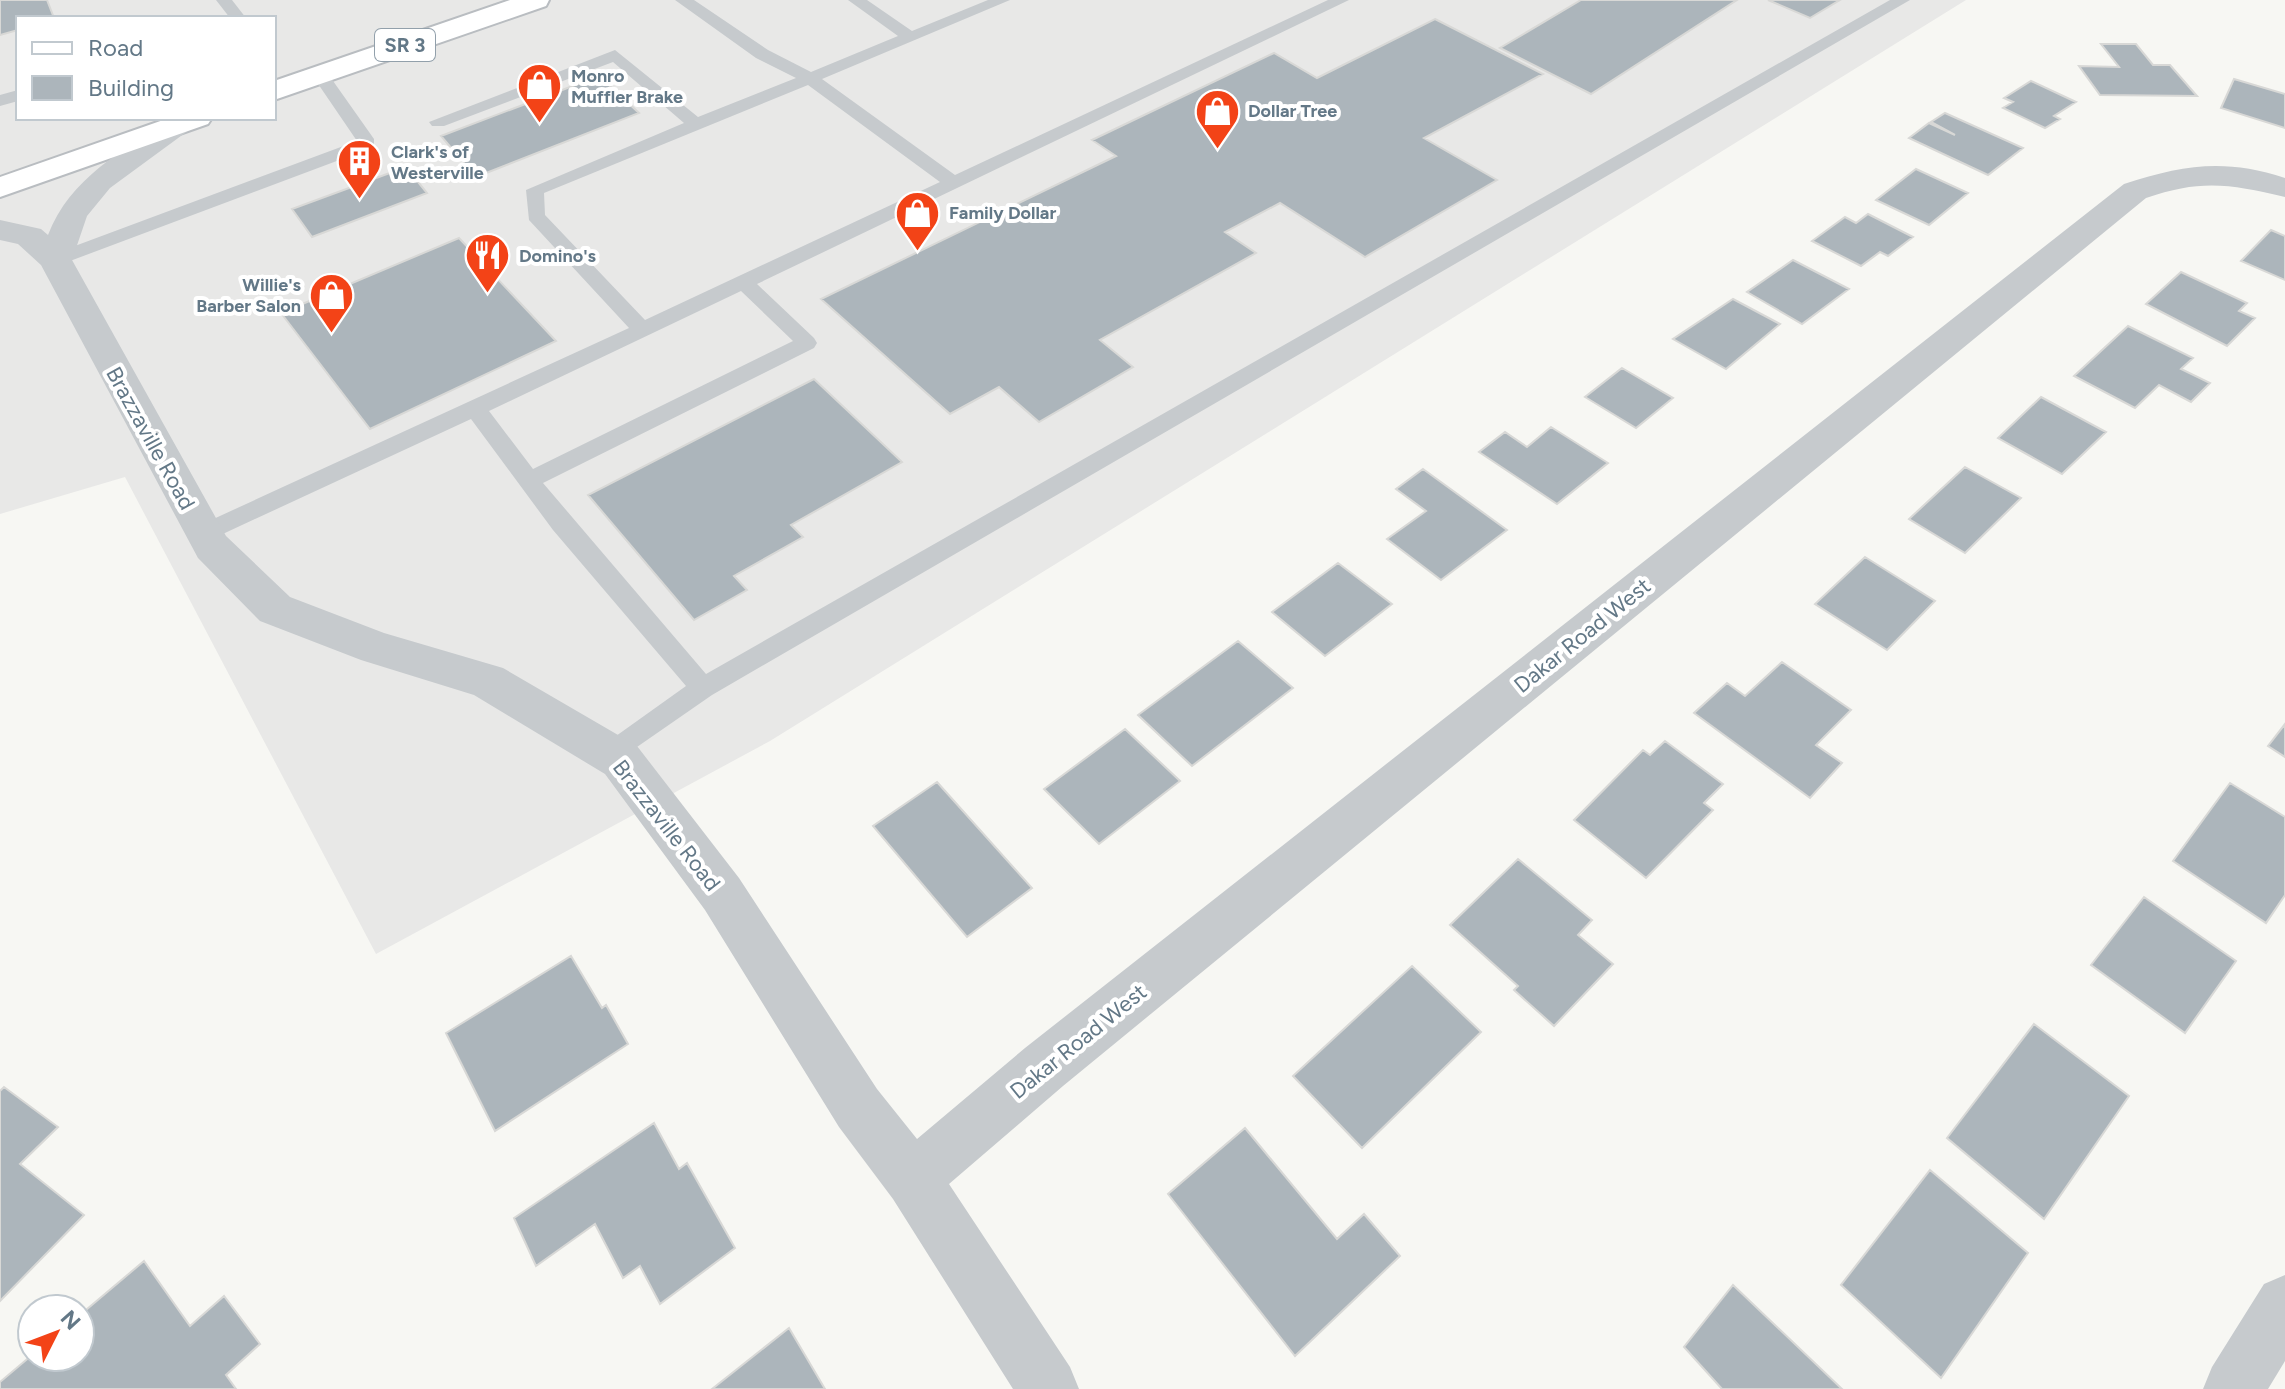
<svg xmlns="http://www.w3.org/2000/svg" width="2285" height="1389" font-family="Figtree,sans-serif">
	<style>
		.built { fill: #e8e8e7; fill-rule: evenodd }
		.building { fill: #acb5bb; stroke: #d8d8d6; stroke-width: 2 }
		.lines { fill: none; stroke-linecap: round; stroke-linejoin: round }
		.primary-casing { stroke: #b9bdc1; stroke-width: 4 }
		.service { fill: #c6cacd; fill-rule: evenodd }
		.minor { fill: #c6cacd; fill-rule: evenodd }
		.primary { fill: #fff; fill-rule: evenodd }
		.labels { text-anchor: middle; stroke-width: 8; stroke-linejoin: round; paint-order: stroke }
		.far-poi-label { font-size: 18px; font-weight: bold; fill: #637887; stroke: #fff; text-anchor: start }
		.shield { fill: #fff; stroke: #92a0ab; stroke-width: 2 }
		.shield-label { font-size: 20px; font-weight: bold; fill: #637887 }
		.street-label { font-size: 22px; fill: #637887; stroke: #fff }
	</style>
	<rect width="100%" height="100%" fill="#f7f7f3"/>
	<path class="built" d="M 0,0 L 1966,0 L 770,741 L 376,954 L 125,477 L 0,514 ZM 18,18 L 274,18 L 274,118 L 18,118 Z"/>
	<path class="building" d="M 0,0 L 47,0 L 54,18 L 18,18 L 18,30 L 0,35 Z
		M 1581,0 L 1737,0 L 1591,94 L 1500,48 Z
		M 1768,0 L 1840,0 L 1810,18 Z
		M 1435,19 L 1543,74 L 1424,138 L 1497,180 L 1365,257 L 1280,203 L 1225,232 L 1256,253 L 1100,340 L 1133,367 L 1039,422 L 999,387 L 950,414 L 821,299 L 1116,156 L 1092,140 L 1274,53 L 1317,78 Z
		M 2101,44 L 2136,44 L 2153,65 L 2170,65 L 2197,96 L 2100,95 L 2079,66 L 2119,67 Z
		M 599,76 L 639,113 L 476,177 L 441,136 Z
		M 2234,79 L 2285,94 L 2285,128 L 2221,108 Z
		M 2031,81 L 2076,102 L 2054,116 L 2060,119 L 2045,128 L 2003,108 L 2013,102 L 2004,98 Z
		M 1945,113 L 2023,148 L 1988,175 L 1909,138 L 1929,123 L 1955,135 L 1931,122 Z
		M 406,167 L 427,193 L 312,237 L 292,209 Z
		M 1916,169 L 1968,193 L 1929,225 L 1876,200 Z
		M 1868,214 L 1913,237 L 1888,256 L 1880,252 L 1861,266 L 1812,241 L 1845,217 L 1856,223 Z
		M 2271,230 L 2285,236 L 2285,280 L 2241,261 Z
		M 459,238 L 556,341 L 370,429 L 281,313 Z
		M 1793,260 L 1849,289 L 1802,324 L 1747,292 Z
		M 2181,272 L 2247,303 L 2239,311 L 2255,318 L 2227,346 L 2146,304 Z
		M 1733,299 L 1780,324 L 1726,369 L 1673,339 Z
		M 2128,326 L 2193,358 L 2181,369 L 2210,383 L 2191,402 L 2159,385 L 2135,408 L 2074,376 Z
		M 1622,368 L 1673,398 L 1636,428 L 1585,397 Z
		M 814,379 L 902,462 L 791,525 L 803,537 L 734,576 L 747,590 L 694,620 L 588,495 Z
		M 2041,397 L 2106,432 L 2062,474 L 1998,438 Z
		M 1551,427 L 1608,463 L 1557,504 L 1479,452 L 1505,432 L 1527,447 Z
		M 1965,467 L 2021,498 L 1965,553 L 1909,519 Z
		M 1423,469 L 1507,530 L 1441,580 L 1387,539 L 1426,511 L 1396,489 Z
		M 1865,557 L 1935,601 L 1887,650 L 1815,604 Z
		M 1338,563 L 1392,604 L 1325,656 L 1272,612 Z
		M 1238,641 L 1293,688 L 1192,766 L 1138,715 Z
		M 1782,662 L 1851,710 L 1816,745 L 1842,763 L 1810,798 L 1694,713 L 1727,683 L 1745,696 Z
		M 2285,724 L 2285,757 L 2268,746 Z
		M 1125,729 L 1180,781 L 1099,844 L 1044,789 Z
		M 1665,741 L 1723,784 L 1704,803 L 1713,810 L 1646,878 L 1574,820 L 1643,750 L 1650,755 Z
		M 937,782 L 1032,888 L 967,937 L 873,826 Z
		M 2230,783 L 2285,817 L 2285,895 L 2266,923 L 2173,861 Z
		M 1518,859 L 1592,920 L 1578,935 L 1613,964 L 1554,1026 L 1514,990 L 1518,986 L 1450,925 Z
		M 2144,897 L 2236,961 L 2185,1033 L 2091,965 Z
		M 571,956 L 602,1008 L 606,1005 L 628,1044 L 495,1131 L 446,1033 Z
		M 1412,966 L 1481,1032 L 1362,1148 L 1293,1076 Z
		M 2034,1024 L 2129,1096 L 2044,1219 L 1947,1138 Z
		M 4,1087 L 58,1127 L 20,1164 L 84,1215 L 0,1301 L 0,1091 Z
		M 654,1123 L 679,1169 L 687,1163 L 735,1248 L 660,1304 L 640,1266 L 623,1278 L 595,1224 L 536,1266 L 514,1218 Z
		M 1245,1128 L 1337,1239 L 1364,1214 L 1400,1256 L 1295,1356 L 1168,1194 Z
		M 1930,1170 L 2028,1253 L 1941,1378 L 1841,1285 Z
		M 144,1261 L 190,1326 L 224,1296 L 260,1344 L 226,1375 L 236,1389 L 0,1389 L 0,1382 L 32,1355 L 80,1357 L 80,1315 Z
		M 1733,1285 L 1842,1389 L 1722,1389 L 1684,1347 Z
		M 789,1328 L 825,1389 L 712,1389 Z"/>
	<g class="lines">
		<defs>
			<path id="primary" d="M 510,0 L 549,0 L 546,6 L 274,100 L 274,81 Z
				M 169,118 L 212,118 L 208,124 L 0,197 L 0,177 Z"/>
		</defs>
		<use href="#primary" class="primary-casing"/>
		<path class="service" d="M 216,0 L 232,0 L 246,18 L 230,18 Z
			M 675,0 L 694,0 L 768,50 L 811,72 L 898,36 L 848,0 L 867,0 L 912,31 L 988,0 L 1010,0 L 822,79 L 955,175 L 1328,0 L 1349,0 L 757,284 L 814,338 L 817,343 L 814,348 L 543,483 L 706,674 L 1890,0 L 1910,0 L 712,695 L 611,765 L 602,762 L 598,754 L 602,746 L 686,686 L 553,530 L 471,419 L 212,539 L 196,539 L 192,533 L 196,527 L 629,328 L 529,220 L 526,190 L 684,123 L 613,62 L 444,126 L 432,126 L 429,122 L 615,50 L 698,117 L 796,78 L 756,58 ZM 808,85 L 940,182 L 645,320 L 545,215 L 544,193 ZM 741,291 L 793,341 L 533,469 L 489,411 Z
			M 320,70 L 326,71 L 374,139 L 374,147 L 62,264 L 48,264 L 45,260 L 48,256 L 357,141 L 312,75 Z
			M 18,90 L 18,101 L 0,106 L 0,95 Z"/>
		<path class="minor" d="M 171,118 L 197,118 L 200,122 L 110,188 L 87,216 L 72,260 L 226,536 L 290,597 L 384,633 L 503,668 L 637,746 L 739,878 L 877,1089 L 917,1139 L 1025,1048 L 2124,184 C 2183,165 2224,158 2285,178 L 2285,197 C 2230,184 2201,179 2146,198 L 1063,1086 L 949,1184 L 1070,1367 L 1079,1389 L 1013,1389 L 893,1199 L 839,1127 L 705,910 L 605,774 L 474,695 L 361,660 L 260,621 L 198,558 L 41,265 L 18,244 L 0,240 L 0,220 L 41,229 L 48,235 C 70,178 122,151 171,118 Z
			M 2285,1275 L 2285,1361 L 2268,1389 L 2203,1389 L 2212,1367 L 2264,1284 Z"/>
		<use href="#primary" class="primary"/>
	</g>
	<defs>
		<symbol id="shop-pin" viewBox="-11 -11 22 30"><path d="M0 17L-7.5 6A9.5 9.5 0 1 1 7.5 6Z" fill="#f34317" stroke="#fff"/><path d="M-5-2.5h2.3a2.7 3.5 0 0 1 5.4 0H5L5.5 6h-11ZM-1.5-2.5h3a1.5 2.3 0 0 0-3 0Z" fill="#fff"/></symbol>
		<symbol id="building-pin" viewBox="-11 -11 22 30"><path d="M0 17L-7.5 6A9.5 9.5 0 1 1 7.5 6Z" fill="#f34317" stroke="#fff"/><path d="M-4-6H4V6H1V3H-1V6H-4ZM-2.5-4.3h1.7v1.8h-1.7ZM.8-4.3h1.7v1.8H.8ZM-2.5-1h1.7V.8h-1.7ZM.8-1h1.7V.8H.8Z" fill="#fff"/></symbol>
		<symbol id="restaurant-pin" viewBox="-11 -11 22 30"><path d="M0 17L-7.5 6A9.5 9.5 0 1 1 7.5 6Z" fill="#f34317" stroke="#fff"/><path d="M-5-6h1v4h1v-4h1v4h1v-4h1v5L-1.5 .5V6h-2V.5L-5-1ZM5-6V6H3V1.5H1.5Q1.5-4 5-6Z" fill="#fff"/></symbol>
	</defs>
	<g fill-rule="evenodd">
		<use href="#shop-pin" x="514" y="60" width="51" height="69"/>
		<use href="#shop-pin" x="1192" y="86" width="51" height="69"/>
		<use href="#building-pin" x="334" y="136" width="51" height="69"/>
		<use href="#shop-pin" x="892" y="188" width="51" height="69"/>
		<use href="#restaurant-pin" x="462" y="230" width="51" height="69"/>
		<use href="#shop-pin" x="306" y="270" width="51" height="69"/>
	</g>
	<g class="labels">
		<g class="far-poi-label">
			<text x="571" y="82">Monro<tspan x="571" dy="21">Muffler Brake</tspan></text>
			<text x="1248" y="117">Dollar Tree</text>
			<text x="391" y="158">Clark's of<tspan x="391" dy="21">Westerville</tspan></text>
			<text x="949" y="219">Family Dollar</text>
			<text x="519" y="262">Domino's</text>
			<text x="301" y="291" text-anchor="end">Willie's<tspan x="301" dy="21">Barber Salon</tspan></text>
		</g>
		<rect class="shield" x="375" y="29" width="60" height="32" rx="6"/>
		<g class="shield-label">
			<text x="405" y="52">SR 3</text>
		</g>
		<g class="street-label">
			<text transform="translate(151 438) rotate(61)" y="8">Brazzaville Road</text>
			<text transform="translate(1582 635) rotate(-39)" y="8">Dakar Road West</text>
			<text transform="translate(667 825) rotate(52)" y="8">Brazzaville Road</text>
			<text transform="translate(1078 1041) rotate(-39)" y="8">Dakar Road West</text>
		</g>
	</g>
	<rect x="16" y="16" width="260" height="104" fill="#ffffff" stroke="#c1c9cf" stroke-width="2"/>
	<rect x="32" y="42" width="40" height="12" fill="#ffffff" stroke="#c1c9cf" stroke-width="2"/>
	<text x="88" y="56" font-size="24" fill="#637887">Road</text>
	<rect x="32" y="76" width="40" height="24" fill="#acb5bb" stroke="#c1c9cf" stroke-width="2"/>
	<text x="88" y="96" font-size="24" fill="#637887">Building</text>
	<g transform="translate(56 1333) rotate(48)"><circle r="38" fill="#ffffff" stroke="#c1c9cf" stroke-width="2"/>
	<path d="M0-6L14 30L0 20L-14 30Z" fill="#f34317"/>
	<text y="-12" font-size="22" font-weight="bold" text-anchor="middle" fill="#637887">N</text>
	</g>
</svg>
